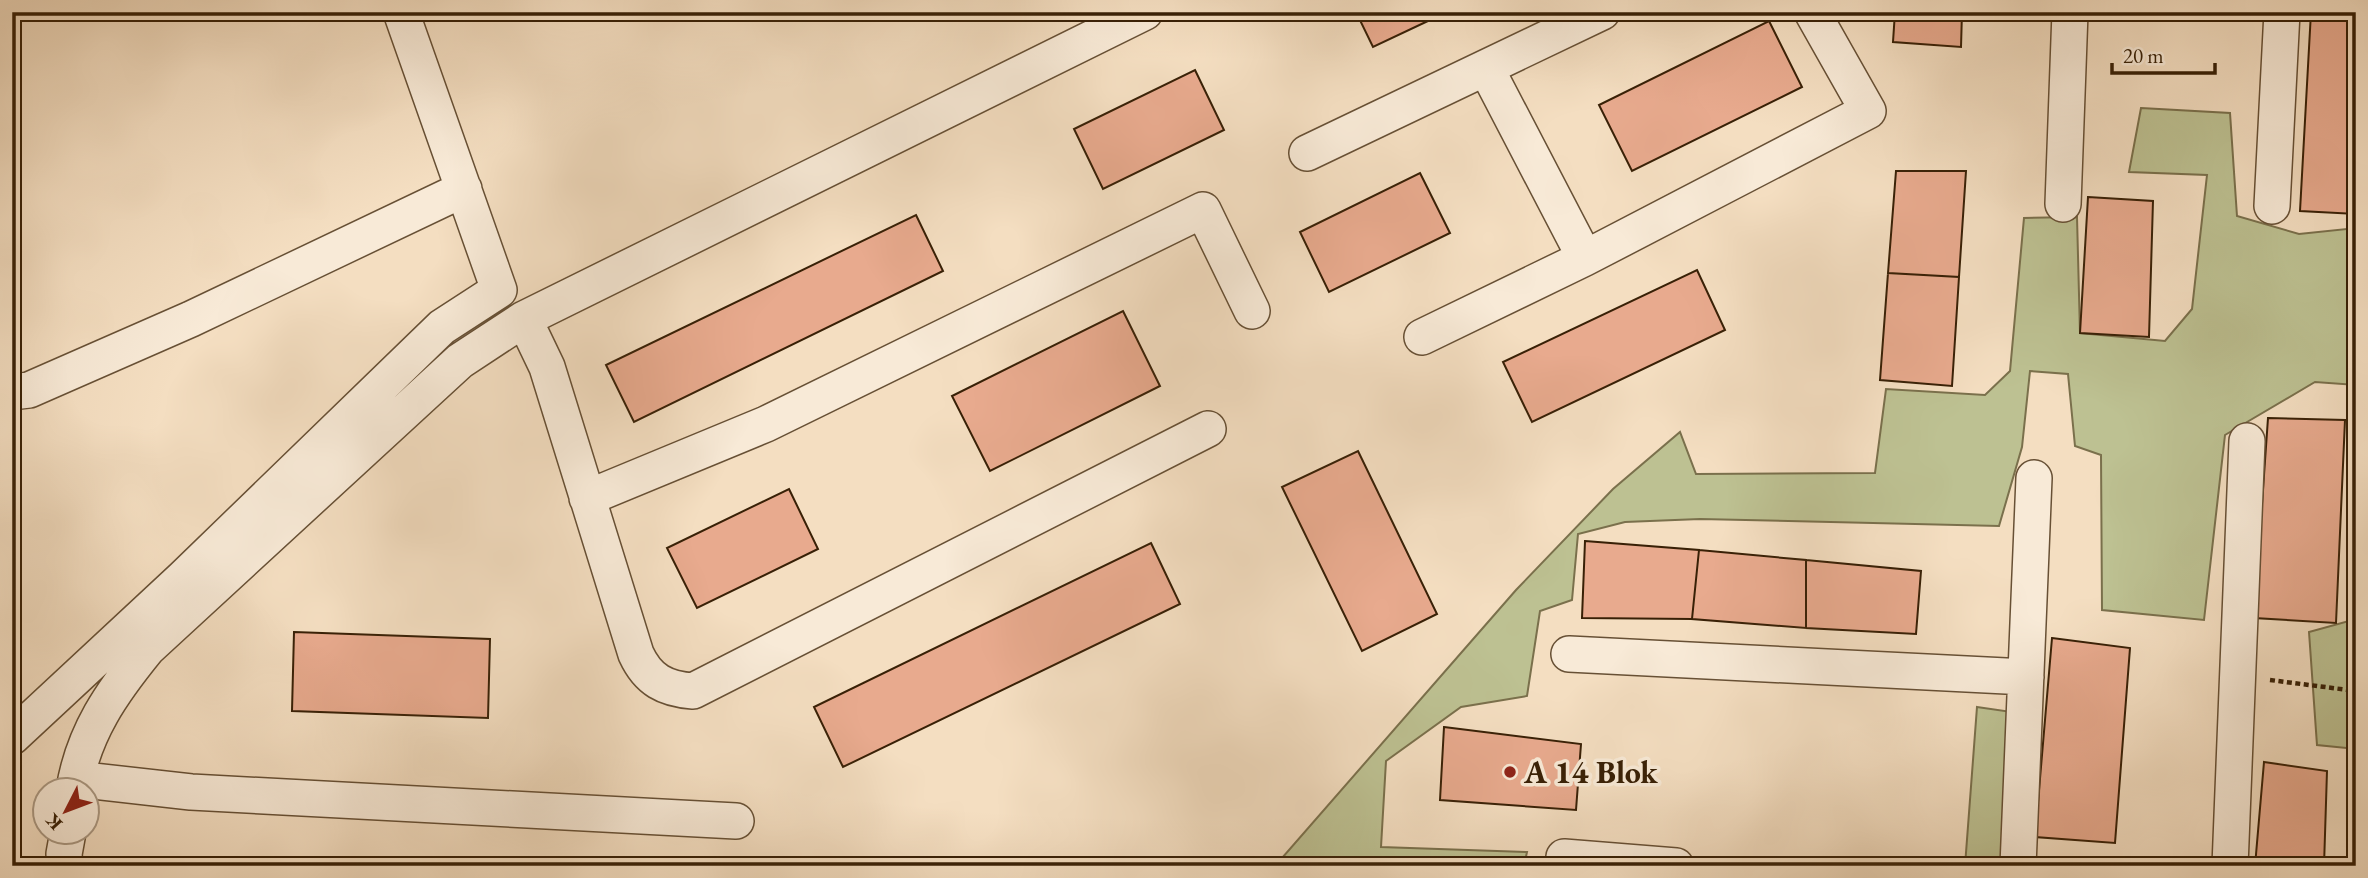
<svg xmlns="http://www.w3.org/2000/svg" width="2368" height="878" font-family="'EB Garamond',serif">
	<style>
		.green { fill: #bdc192; stroke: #7a704c; stroke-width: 2 }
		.building { fill: #e8aa8e; stroke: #382006; stroke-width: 2 }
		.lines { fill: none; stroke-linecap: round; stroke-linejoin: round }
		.minor-casing { stroke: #675035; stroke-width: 38 }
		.path { stroke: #382006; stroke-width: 4.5; stroke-dasharray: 5 3.5; stroke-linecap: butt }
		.minor { stroke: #f8ead7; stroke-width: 35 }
		.poi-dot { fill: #8f2418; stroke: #f8ead7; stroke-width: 2.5 }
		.labels { text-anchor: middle; stroke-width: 7; stroke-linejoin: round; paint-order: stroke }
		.poi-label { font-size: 32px; font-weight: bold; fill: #382006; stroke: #f8ead7; text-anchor: start }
	</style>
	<rect width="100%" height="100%" fill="#f4dec1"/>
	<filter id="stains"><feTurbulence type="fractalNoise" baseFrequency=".00286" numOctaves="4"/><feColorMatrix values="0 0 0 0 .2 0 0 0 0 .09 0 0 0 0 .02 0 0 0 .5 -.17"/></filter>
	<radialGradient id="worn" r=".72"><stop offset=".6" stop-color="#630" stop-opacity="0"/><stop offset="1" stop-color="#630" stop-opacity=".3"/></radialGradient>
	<path class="green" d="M 2141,108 L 2230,113 L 2237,216 L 2299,234 L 2356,228 L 2356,385 L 2315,382 L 2225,435 L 2204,620 L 2102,610 L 2101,455 L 2075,446 L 2068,374 L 2030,371 L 2022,447 L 1999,526 L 1700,519 L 1625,522 L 1578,534 L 1572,600 L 1540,611 L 1527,696 L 1461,707 L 1386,761 L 1381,847 L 1527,852 L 1524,866 L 1275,866 L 1516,590 L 1613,489 L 1680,432 L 1696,474 L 1875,473 L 1886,389 L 1985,395 L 2010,371 L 2024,218 L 2077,217 L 2080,333 L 2165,341 L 2192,309 L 2207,175 L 2129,172 Z
		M 2356,619 L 2356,749 L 2317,745 L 2309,632 Z
		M 1977,707 L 2012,712 L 2008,866 L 1965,866 Z"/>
	<path class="building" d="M 1356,12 L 1447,12 L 1373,47 Z
		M 1895,12 L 1962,12 L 1961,47 L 1893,42 Z
		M 2311,12 L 2356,12 L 2356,214 L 2300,211 Z
		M 1769,21 L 1802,87 L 1632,171 L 1599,105 Z
		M 1195,70 L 1224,130 L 1103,189 L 1074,129 Z
		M 1896,171 L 1966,171 L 1959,277 L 1888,273 Z
		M 1420,173 L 1450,233 L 1329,292 L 1300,232 Z
		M 2088,197 L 2153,201 L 2149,337 L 2080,333 Z
		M 916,215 L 943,271 L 634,422 L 606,365 Z
		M 1697,270 L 1725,330 L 1532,422 L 1503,362 Z
		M 1888,273 L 1959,277 L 1952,386 L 1880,380 Z
		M 1123,311 L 1160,386 L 990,471 L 952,396 Z
		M 2268,418 L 2345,420 L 2336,623 L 2254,618 Z
		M 1358,451 L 1437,614 L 1362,651 L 1282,487 Z
		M 789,489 L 818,549 L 697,608 L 667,548 Z
		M 1585,541 L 1699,550 L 1692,619 L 1582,618 Z
		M 1151,543 L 1180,604 L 843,767 L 814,707 Z
		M 1699,550 L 1806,560 L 1806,628 L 1692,619 Z
		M 1806,560 L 1921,571 L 1916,634 L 1806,628 Z
		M 294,632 L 490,639 L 488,718 L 292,711 Z
		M 2052,638 L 2130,648 L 2115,843 L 2035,837 Z
		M 1444,727 L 1581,744 L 1576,810 L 1440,800 Z
		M 2264,762 L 2327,771 L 2324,866 L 2255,866 Z
		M 165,864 L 214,866 L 165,866 Z"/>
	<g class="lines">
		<defs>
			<path id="minor" d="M 1486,68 L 1585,258
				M 1307,153 L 1602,12
				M 2063,204 L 2070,12
				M 2272,206 L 2282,12
				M 524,319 L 547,367 L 636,654 C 648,680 665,689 693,691 L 1208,429
				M 1422,337 L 1585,258 L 1868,111 L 1812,12
				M 12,392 L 29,390 L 191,319 L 464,189
				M 587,498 L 766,424 L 1203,210 L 1252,311
				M 1569,654 L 2026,677
				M 12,737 L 183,578 L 442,327 L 499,290 L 401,12
				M 76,779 L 191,792 L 736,821
				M 74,790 C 83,733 112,692 148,648 L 460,361 L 524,319 L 1145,12
				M 1564,857 L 1676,866
				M 65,866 L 64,854 L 68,832
				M 2018,866 L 2034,478
				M 2230,866 L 2247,441"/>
		</defs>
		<use href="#minor" class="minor-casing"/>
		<path class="path" d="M 2270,680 L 2356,691"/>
		<use href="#minor" class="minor"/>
	</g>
	<circle class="poi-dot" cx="1510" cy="772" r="7"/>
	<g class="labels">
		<g class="poi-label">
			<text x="1524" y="783">A 14 Blok</text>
		</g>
	</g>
	<rect width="2368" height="878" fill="none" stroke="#f4dec1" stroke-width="42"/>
	<rect x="14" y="14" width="2340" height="850" fill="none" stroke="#382006" stroke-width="3.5"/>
	<rect x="21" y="21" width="2326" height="836" fill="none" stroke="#382006" stroke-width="2"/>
	<g transform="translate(66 811) rotate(228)"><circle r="33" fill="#f8ead7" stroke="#ab9983" stroke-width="2"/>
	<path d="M0-5L12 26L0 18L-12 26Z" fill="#8f2418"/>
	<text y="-10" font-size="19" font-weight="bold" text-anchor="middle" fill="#382006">K</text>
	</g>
	<path d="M2112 63v10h103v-10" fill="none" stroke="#382006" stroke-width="3.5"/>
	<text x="2123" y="63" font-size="21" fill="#382006" stroke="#f8ead7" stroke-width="5" paint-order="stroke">20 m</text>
	<rect width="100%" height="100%" filter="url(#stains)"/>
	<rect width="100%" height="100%" fill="url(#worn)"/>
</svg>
